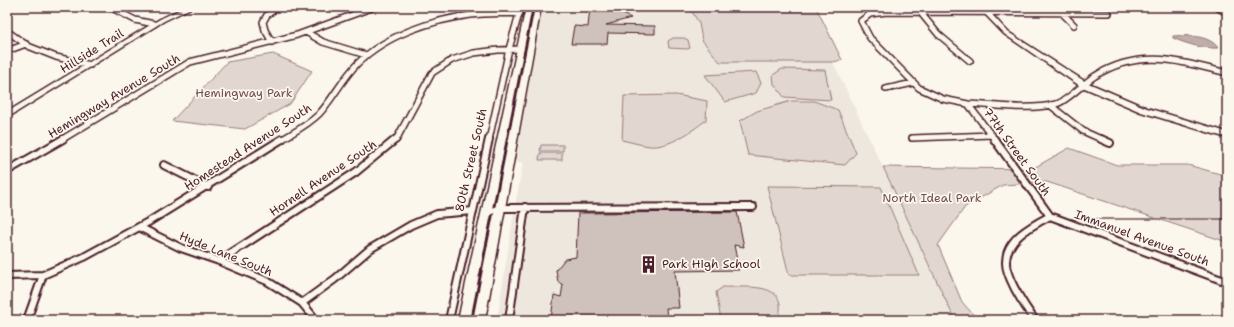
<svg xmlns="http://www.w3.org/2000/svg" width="1234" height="327" font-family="'Shantell Sans',sans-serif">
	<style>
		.built { fill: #eee7de }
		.green { fill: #e2d7d0; stroke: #967b7e }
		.water { fill: #bfadaa; stroke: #907477 }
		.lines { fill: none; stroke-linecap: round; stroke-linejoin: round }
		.stream { stroke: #907477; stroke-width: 2 }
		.building { fill: #cfc2bc; stroke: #4a1f2b }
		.street-far1-casing { stroke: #4a1f2b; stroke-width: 8 }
		.street-casing { stroke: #4a1f2b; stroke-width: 10 }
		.secondary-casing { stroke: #4a1f2b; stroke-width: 3 }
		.street-far1 { stroke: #fbf7ec; stroke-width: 5 }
		.street { stroke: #fbf7ec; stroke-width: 6 }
		.secondary { fill: #fbf7ec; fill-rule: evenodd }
		.labels { text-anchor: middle; stroke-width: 3.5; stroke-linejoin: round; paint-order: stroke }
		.street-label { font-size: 12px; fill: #4a1f2b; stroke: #fbf7ec }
		.park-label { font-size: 12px; fill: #704d54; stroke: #fbf7ec }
		.poi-label { font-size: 12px; fill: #4a1f2b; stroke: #fbf7ec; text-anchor: start }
	</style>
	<rect width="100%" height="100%" fill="#fbf7ec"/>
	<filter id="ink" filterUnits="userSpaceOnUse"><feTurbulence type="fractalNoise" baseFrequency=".025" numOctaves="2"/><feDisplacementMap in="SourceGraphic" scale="8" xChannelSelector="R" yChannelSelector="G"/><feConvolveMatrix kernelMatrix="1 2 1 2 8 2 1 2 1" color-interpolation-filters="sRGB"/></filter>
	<g filter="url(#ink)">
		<path class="built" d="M 542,7 L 689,7 L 699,23 L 702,40 L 720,62 L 833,62 L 955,320 L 497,320 L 514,212 L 523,162 L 513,162 L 532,67 Z"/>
		<path class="green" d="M 689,7 L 816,7 L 842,60 L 833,62 L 720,62 L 702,40 L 699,23 Z
			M 673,38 L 684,38 L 688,40 L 690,48 L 687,49 L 669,48 L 668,41 Z
			M 273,54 L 312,71 L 290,104 L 245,129 L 172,121 L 227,62 Z
			M 782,69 L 825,70 L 831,100 L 784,97 L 774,84 L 773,75 Z
			M 756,72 L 761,83 L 756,93 L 725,102 L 705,75 Z
			M 676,95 L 707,101 L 706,120 C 692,131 669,148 650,146 C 641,145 631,142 622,140 L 624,96 Z
			M 791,101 L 814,101 L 838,110 L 856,153 L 845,165 L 748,155 L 740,121 L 757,111 Z
			M 541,145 L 563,145 L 563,151 L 540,151 Z
			M 1069,148 L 1117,165 L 1188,165 L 1227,176 L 1227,242 L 1047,182 L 1003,185 L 965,207 L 938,245 L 962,302 L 978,320 L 955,320 L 883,167 L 1032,169 Z
			M 540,153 L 562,153 L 562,160 L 539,160 Z
			M 767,186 L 881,187 L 919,275 L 789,275 Z
			M 723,287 C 740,288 777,282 780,304 C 781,309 779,315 778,320 L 721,320 L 716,292 Z"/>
		<path class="water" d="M 1173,36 C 1186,35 1210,35 1218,48 C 1204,49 1186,44 1173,38 Z"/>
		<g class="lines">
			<path class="stream" d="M 1066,219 L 1227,219"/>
		</g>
		<path class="building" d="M 590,7 L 622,7 L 621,13 L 631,18 L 606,25 L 655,26 L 655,34 L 608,33 L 607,44 L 571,44 L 574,26 L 588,27 Z
			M 737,212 L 744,247 L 734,245 L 739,270 L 675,271 L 679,308 L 666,308 L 667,320 L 551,320 L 554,295 L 561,297 L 563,285 L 558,282 L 556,270 L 565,259 L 576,257 L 578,213 Z"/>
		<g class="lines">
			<defs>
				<path id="street-far1" d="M 110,7 L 135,20 L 154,24
					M 1217,7 L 1227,13
					M 920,12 L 938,34 L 970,61
					M 1062,13 L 1074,25
					M 7,31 L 28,46 L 56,57 L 90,65
					M 306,32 L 323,42 L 366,55
					M 272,42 L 265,30 L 263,22 L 267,15 L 278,7
					M 7,51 L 26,44
					M 886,89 L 913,83
					M 968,104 C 996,105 1028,111 1056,104 C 1068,101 1083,83 1095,76 C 1140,48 1179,61 1227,73
					M 1050,105 L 1083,131 L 1103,140
					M 912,138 L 992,135
					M 61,140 L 190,62 L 297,35 L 374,7
					M 281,140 C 294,132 308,125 319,114 C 333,99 342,79 358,63 C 386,35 432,20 471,15 C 487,13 504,14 520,13
					M 396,140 L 432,73 L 452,60 L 474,53 L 498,50 L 521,49
					M 489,140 L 509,49 L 521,7
					M 995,140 L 968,104 L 943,99 L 919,88 L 870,38 L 861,21 L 870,14 L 887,12 L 1109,13"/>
				<path id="street" d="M 994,139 L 1050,216 C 1033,225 1005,239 1006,263 C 1006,272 1011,281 1015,289 C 1021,300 1027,310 1035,320
					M 1101,139 L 1110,143
					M 164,165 L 208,187
					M 7,171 L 63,139
					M 486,213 L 500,208 L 753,207
					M 1050,216 L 1227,282
					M 141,228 L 181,248 L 219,261 L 267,281 L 302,303 L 316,320
					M 219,261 L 356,172 L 396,139
					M 7,276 L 43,275 L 84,257 L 150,221 L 282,139
					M 302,303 L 335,279 L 370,249 L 411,225 L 437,214 L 473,211
					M 27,320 L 43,275
					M 449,320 L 489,139
					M 509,320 L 525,207"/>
				<path id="secondary" d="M 185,7 L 193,7 L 164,21 L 7,118 L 7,112 L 160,19 Z
					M 526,7 L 532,7 L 470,320 L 458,320 Z
					M 535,7 L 541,7 L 485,320 L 473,320 Z
					M 978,7 L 985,7 L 1008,32 L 1086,82 L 1147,108 L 1227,132 L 1227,138 L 1141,112 L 1080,86 L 1004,34 Z"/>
			</defs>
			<use href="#street-far1" class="street-far1-casing"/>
			<use href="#street" class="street-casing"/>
			<use href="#secondary" class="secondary-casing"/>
			<use href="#street-far1" class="street-far1"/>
			<use href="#street" class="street"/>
			<use href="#secondary" class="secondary"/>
		</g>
	</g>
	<defs>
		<symbol id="building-bare" viewBox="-9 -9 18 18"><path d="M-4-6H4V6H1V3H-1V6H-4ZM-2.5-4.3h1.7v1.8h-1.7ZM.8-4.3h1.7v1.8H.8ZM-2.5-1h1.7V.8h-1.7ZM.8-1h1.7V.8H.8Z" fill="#4a1f2b" stroke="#fbf7ec" stroke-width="2.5" paint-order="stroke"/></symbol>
	</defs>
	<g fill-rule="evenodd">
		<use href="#building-bare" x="636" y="252" width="25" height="25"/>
	</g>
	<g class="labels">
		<g class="street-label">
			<text transform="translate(92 51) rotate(-32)" y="4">Hillside Trail</text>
			<text transform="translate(114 96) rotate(-31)" y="4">Hemingway Avenue South</text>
			<text transform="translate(248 147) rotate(-33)" y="4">Homestead Avenue South</text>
			<text transform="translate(1017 152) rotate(54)" y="4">77th Street South</text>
			<text transform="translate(471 160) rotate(-77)" y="4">80th Street South</text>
			<text transform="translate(323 178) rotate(-34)" y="4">Hornell Avenue South</text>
			<text transform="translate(1142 238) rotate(20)" y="4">Immanuel Avenue South</text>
			<text transform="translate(226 254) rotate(22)" y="4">Hyde Lane South</text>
		</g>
		<g class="park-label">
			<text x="244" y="97">Hemingway Park</text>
			<text x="932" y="202">North Ideal Park</text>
		</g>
		<g class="poi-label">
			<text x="662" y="268">Park High School</text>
		</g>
	</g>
	<rect width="1234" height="327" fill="none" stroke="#fbf7ec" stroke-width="24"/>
	<rect x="12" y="12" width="1210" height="303" fill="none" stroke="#4a1f2b" stroke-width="1.5" filter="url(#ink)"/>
</svg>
